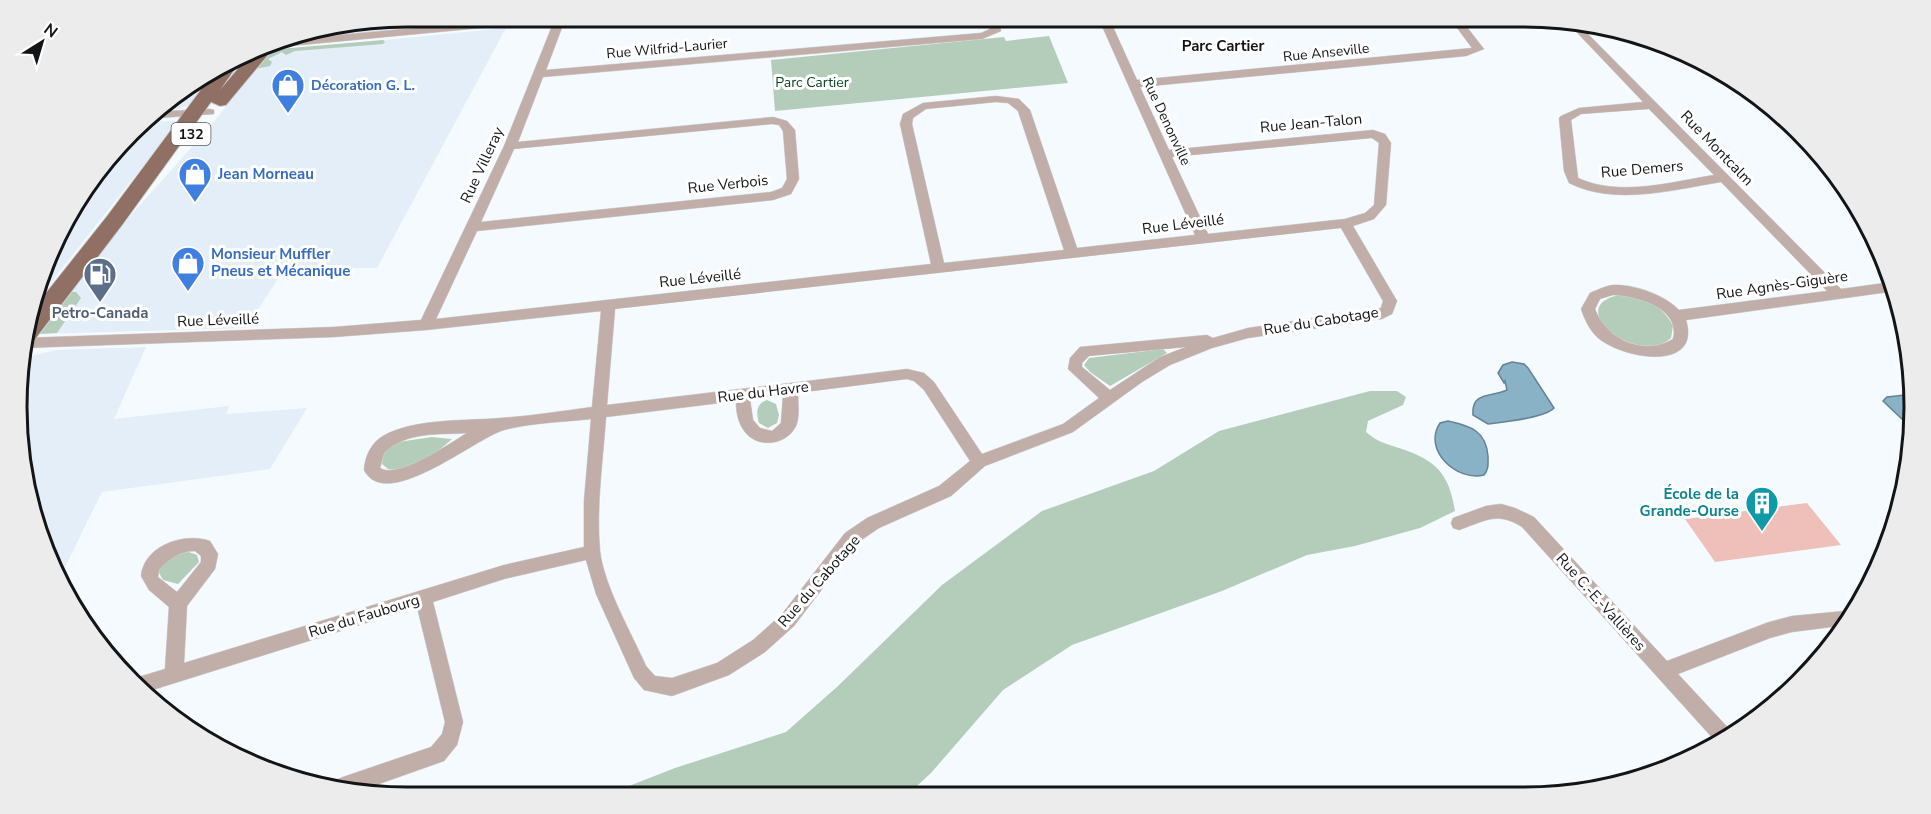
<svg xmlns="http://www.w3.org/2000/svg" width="1931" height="814" font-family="'Nunito Sans',sans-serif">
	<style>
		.built { fill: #e3eef9 }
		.green { fill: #b4cdba }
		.water { fill: #89b2c7; stroke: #658392; stroke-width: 1.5 }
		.building { fill: #eec0b9 }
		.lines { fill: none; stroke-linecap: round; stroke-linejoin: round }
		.minor-casing { stroke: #d1d5da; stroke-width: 1 }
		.primary-casing { stroke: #d1d5da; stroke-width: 2 }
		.minor { fill: #c1aea8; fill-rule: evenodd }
		.primary { fill: #906f64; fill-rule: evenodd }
		.labels { text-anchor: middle; stroke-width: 6; stroke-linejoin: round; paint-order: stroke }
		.far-street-label { font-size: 14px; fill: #121415; stroke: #fff }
		.far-park-label { font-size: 14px; fill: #0a4726; stroke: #fff }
		.far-shop-label { font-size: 14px; font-weight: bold; fill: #366cbe; stroke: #fff; text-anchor: start }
		.shield { fill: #fff; stroke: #595a5b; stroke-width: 1.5 }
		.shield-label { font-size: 14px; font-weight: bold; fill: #121415 }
		.far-quarter-label { font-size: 15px; font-weight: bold; fill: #121415; stroke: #fff }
		.street-label { font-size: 15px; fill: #121415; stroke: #fff }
		.shop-label { font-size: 15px; font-weight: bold; fill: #366cbe; stroke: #fff; text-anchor: start }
		.service-label { font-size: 15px; font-weight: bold; fill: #4e5e75; stroke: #fff }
		.culture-label { font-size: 15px; font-weight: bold; fill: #0d838f; stroke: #fff; text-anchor: end }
		.rim { fill: none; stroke: #121415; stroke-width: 3 }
	</style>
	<rect width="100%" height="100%" fill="#f5faff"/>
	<path class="built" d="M 407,17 L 524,17 L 338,35 L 293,38 L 287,36 Z
		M 506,28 L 377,268 L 285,268 L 246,328 L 39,334 L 123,224 L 209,128 L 261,62 L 274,51 Z
		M 211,78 L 189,105 L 179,109 L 154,111 Z
		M 176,121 L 176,124 L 34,304 L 69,212 L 142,122 Z
		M 146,347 L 114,419 L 229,406 L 226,414 L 307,408 L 270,469 L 102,492 L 60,577 L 20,458 L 23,358 L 56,350 Z"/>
	<path class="green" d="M 1049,36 L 1068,83 L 775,111 L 771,60 L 1004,37 L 1006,41 Z
		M 383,40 L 385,42 L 383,44 L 295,51 L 286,55 L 282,52 L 268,59 L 272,62 L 270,66 L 255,69 L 266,55 L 279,49 Z
		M 70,292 L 76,292 L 81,298 L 57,333 L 39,334 Z
		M 1615,296 C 1638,294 1663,304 1673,326 L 1671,338 C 1642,368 1564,310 1615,296 Z
		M 1163,349 L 1167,353 L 1110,386 L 1090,372 L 1084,365 L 1089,358 Z
		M 1370,391 L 1397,391 L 1406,397 L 1403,405 L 1368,421 L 1366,432 C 1376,441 1386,444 1399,448 C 1436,460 1449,473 1455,511 L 1420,528 L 1355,546 L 1307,555 L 1222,591 L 1072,645 L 1003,690 L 931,773 L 906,796 L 601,797 L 675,768 L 786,732 L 838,686 L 942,585 L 1042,511 L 1154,471 L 1219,431 Z
		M 767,400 L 776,404 L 779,415 L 777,423 L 768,428 L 759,423 C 756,413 756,404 767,400 Z
		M 432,437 L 452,439 C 438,452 409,474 388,469 L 382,464 L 383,453 L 398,442 Z
		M 186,551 L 197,555 L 199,562 L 178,584 L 163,580 L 158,571 C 165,559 173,556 186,551 Z"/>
	<path class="water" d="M 1512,362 L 1524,364 L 1528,368 L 1554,408 C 1545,418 1503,422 1488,424 L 1473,415 C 1471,391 1493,397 1507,390 L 1505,381 L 1504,383 L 1498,373 L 1503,365 Z
		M 1913,394 L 1912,423 L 1902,419 L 1883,401 L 1887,397 Z
		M 1448,421 C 1471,426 1486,431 1488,456 C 1488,464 1489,469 1484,475 C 1457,482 1422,450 1440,423 Z"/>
	<path class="building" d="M 1807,503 L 1841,545 L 1715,562 L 1685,519 Z"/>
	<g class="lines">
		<defs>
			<path id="minor" d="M 535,17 L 566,17 L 546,70 L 981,33 L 990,29 L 987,17 L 997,17 L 1001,31 L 982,39 L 543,77 L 518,142 L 773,117 L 787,121 L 795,130 L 799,179 L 791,194 L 773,200 L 477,231 L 436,319 L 931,264 L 900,124 L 903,114 L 923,103 L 996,96 L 1019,99 L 1030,110 L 1077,248 L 1195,235 L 1098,17 L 1108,17 L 1110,21 L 1156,17 L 1191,17 L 1186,20 L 1113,27 L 1137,80 L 1472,48 L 1449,17 L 1459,17 L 1484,49 L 1466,56 L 1140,87 L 1169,150 L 1373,130 L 1385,134 L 1391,143 L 1386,205 L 1374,219 L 1353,226 L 1397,301 L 1392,314 L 1382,319 L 1248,338 L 1212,348 L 1170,365 L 1142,382 L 1073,432 L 985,466 L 951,496 L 879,528 L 857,543 L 794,626 L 765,652 L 729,675 L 672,696 L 644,690 L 634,678 L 596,594 L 586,560 L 504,579 L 433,602 L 463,722 L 457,745 L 444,761 L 362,790 L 334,785 L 336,780 L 343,777 L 431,747 L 442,734 L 445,722 L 417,607 L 143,693 L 132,679 L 165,669 L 169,607 L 149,590 L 141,576 C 144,545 185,532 210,541 L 218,554 L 215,569 L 187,606 L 184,663 L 504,565 L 584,547 L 584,501 L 591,419 C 564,422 529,423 504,430 C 474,439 386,513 364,470 C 365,456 371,443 383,436 C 414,418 466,421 501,418 C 531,416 562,411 592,407 L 601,311 L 426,330 L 334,337 L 24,348 L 24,338 L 334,327 L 421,320 L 504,146 L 554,21 L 269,48 L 265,47 L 274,41 ZM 996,102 L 1008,103 L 1018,111 L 1064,250 L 944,263 L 912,124 L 913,118 L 926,109 ZM 772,124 L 779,125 L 783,131 L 787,179 L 782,188 L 771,192 L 481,222 L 514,149 ZM 1372,138 L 1379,143 L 1374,205 L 1365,213 L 1345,219 L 1208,234 L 1172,157 ZM 1341,228 L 1383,301 L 1381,308 L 1248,328 L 1213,338 L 1207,335 L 1080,347 L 1070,358 L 1068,369 L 1099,398 L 1063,424 L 982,454 L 934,382 L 924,373 L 907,369 L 607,405 L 615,309 ZM 1186,347 L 1160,357 L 1110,390 L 1082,367 L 1082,363 L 1089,356 ZM 907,379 L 914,381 L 924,390 L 970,461 L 939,486 L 867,518 L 845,533 L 782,614 L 753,640 L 717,663 L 672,678 L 655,676 L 646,666 C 632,634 604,586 600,551 C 596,507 603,461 606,417 L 736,401 C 736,412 738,423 745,432 C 758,449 787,445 796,426 C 800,416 798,404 798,393 ZM 783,395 L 781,423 L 772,431 L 760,428 L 753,420 L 750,399 ZM 467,433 C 450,443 398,480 380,468 L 384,453 C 406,431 439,435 467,433 ZM 195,551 L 201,556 L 201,562 L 177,592 L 158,577 L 159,570 C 168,559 180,551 195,551 Z
				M 1569,24 L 1580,26 L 1841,289 L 1892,282 L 1896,291 L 1686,320 C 1702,373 1621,359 1597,337 C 1589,329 1585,320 1581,309 L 1590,293 C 1597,290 1605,286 1613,285 C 1634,284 1665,295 1679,310 L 1827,291 L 1721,182 C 1672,190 1615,206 1569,183 L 1564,171 L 1559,118 L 1561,116 L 1579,108 L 1643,102 ZM 1649,109 L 1714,175 C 1672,182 1619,197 1578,178 L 1571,120 L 1581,114 ZM 1613,295 C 1637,296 1681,308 1673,339 C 1644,357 1606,339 1595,309 L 1600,299 Z
				M 1773,108 L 1790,123 L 1783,122 L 1771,110 Z
				M 210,109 L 214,110 L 214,114 L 145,119 L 151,112 Z
				M 1501,504 L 1515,508 L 1534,517 L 1667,661 L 1769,622 L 1792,616 L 1855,610 L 1847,625 L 1792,632 L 1770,638 L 1678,674 L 1732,732 L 1733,734 L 1717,743 L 1522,527 C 1497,511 1485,521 1459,530 L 1453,528 L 1451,523 L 1453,518 L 1486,506 Z"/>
			<path id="primary" d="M 271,43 L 274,47 L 271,51 L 226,105 L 220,106 L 211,102 L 122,225 L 32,343 L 23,345 L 24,331 L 31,312 L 108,215 L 209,79 L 231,66 L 234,70 L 220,90 L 248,57 Z"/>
		</defs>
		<use href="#minor" class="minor-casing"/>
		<use href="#primary" class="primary-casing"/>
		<use href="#minor" class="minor"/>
		<use href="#primary" class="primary"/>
	</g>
	<defs>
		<symbol id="shop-pin" viewBox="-11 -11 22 30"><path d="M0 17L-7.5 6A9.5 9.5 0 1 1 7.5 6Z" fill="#3f7fe0" stroke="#fff"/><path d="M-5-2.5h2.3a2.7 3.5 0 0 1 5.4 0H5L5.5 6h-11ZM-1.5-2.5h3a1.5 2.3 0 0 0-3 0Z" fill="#fff"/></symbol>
		<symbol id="fuel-pin" viewBox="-11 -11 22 30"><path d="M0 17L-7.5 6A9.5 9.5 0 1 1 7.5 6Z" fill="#5c6f8a" stroke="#fff"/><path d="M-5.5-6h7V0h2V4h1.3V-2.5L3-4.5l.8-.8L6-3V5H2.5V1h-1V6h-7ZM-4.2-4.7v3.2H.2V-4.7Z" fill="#fff"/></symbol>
		<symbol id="building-pin" viewBox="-11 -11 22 30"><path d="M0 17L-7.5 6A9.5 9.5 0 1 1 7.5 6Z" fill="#0f9aa8" stroke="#fff"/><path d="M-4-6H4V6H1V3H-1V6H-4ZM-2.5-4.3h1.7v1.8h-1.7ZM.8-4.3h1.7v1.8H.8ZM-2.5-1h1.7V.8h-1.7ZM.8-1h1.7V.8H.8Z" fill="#fff"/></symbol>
	</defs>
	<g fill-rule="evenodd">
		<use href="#shop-pin" x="269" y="66" width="38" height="52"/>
		<use href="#shop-pin" x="176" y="155" width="38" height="52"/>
		<use href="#shop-pin" x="169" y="244" width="38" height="52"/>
		<use href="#fuel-pin" x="81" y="255" width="38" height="52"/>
		<use href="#building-pin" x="1743" y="484" width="38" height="52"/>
	</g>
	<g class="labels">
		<g class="far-street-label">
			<text transform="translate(667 48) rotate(-5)" y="5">Rue Wilfrid-Laurier</text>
			<text transform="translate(1326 52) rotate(-6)" y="5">Rue Anseville</text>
			<text transform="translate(1167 121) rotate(65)" y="5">Rue Denonville</text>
		</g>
		<g class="far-park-label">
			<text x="812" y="87">Parc Cartier</text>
		</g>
		<g class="far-shop-label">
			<text x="311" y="90">Décoration G. L.</text>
		</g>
		<rect class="shield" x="171.5" y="123" width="39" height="22" rx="4.5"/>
		<g class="shield-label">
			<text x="191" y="139">132</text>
		</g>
		<g class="far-quarter-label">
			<text x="1223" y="51">Parc Cartier</text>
		</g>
		<g class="street-label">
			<text transform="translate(1311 123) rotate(-5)" y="5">Rue Jean-Talon</text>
			<text transform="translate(1717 148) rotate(46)" y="5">Rue Montcalm</text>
			<text transform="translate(482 165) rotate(-65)" y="5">Rue Villeray</text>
			<text transform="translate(1642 169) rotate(-5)" y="5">Rue Demers</text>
			<text transform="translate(728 184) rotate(-6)" y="5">Rue Verbois</text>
			<text transform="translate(1183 224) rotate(-7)" y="5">Rue Léveillé</text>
			<text transform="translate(700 278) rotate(-6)" y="5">Rue Léveillé</text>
			<text transform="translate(1782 285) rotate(-8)" y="5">Rue Agnès-Giguère</text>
			<text transform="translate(218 320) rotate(-2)" y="5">Rue Léveillé</text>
			<text transform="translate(1321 321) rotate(-9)" y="5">Rue du Cabotage</text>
			<text transform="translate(763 392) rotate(-7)" y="5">Rue du Havre</text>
			<text transform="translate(819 581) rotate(-49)" y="5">Rue du Cabotage</text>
			<text transform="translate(1601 602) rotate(48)" y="5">Rue C.-E.-Vallières</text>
			<text transform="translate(364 616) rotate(-17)" y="5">Rue du Faubourg</text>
		</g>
		<g class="shop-label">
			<text x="218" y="179">Jean Morneau</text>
			<text x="211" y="259">Monsieur Muffler<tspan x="211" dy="17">Pneus et Mécanique</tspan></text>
		</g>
		<g class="service-label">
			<text x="100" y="318">Petro-Canada</text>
		</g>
		<g class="culture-label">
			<text x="1739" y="499">École de la<tspan x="1739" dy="17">Grande-Ourse</tspan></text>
		</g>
	</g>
	<path d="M0 0H1931V814H0ZM407 27H1524A380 380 0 0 1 1904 407V407A380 380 0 0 1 1524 787H407A380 380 0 0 1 27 407V407A380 380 0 0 1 407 27Z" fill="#ececec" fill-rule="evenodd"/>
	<path class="rim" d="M407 27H1524A380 380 0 0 1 1904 407V407A380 380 0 0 1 1524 787H407A380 380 0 0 1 27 407V407A380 380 0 0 1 407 27Z"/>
	<g transform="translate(42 42) rotate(37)" stroke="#ffffff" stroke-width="4.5" paint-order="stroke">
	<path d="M0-4.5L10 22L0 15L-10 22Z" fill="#121415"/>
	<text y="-9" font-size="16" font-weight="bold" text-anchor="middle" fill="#121415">N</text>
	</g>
</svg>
